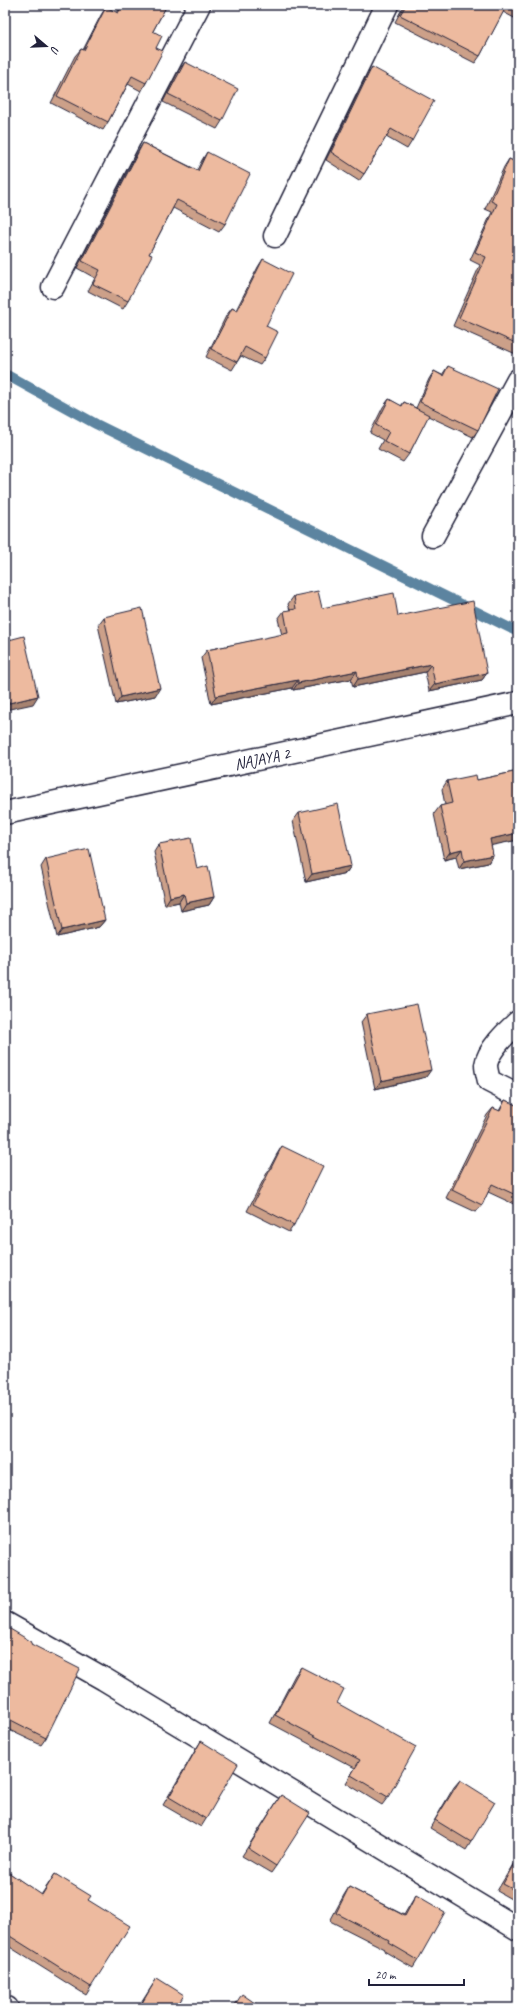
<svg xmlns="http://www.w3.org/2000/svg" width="523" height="2013" font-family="Caveat,sans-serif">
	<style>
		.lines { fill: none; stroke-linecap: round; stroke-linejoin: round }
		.stream { stroke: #5c84a0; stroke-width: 10 }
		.street-casing { stroke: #22223b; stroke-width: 25 }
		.street { stroke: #fff; stroke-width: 22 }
		.wall { fill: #cca089; stroke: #22223b }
		.shaded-wall { fill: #a6826f; stroke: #22223b }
		.building { fill: #edba9f; stroke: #22223b }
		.labels { text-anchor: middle; stroke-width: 3; stroke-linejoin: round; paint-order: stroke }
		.street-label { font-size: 16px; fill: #22223b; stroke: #fff }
	</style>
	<rect width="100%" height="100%" fill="#fff"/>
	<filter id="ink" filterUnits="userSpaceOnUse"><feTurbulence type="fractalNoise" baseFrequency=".025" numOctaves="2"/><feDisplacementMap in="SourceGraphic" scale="8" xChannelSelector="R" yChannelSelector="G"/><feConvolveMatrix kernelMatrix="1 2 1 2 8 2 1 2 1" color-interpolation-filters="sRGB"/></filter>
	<g filter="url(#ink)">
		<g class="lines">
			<path class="stream" d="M 5,374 L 96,424 L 518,632"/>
			<defs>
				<path id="street" d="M 275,236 L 387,5
					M 53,287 L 199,5
					M 433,536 L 518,380
					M 5,813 L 518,703
					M 518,1022 C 507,1032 488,1050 486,1065 C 486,1070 488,1076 489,1081 L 518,1096
					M 5,1623 L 104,1679 L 518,1929
					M 5,2007 L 7,2008"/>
			</defs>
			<use href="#street" class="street-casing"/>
			<use href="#street" class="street"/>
		</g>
		<path class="wall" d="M 121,5 L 167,5 L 153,31 L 156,48 L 146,83 L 141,91 L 128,84 L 108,122 L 103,130 L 51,103 L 75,56 L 81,49 L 83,50 L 101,15 L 106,7 L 117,13 Z
			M 404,5 L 518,5 L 518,20 L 503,12 L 480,56 L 475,63 L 395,22 Z
			M 185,62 L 222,121 L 217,129 L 163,102 L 179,70 Z
			M 372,67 L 412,141 L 407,149 L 386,137 L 364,174 L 359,181 L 326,160 L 367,75 Z
			M 143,143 L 197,170 L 202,160 L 207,152 L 225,224 L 219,232 L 173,208 L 149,254 L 128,301 L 123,309 L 88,291 L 95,278 L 77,268 L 138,151 Z
			M 509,159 L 518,163 L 518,355 L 453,326 L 480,265 L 470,260 L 492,212 L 485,209 L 504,167 Z
			M 263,259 L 266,326 L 265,358 L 260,365 L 241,356 L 237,362 L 232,370 L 206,357 L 226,316 L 232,308 L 236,310 L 258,267 Z
			M 448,366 L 478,430 L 473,437 L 428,416 L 409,454 L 403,462 L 378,449 L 383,440 L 370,433 L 383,407 L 389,399 L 401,406 L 404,402 L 416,408 L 429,379 L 434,371 L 442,375 Z
			M 294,596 L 322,608 L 398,616 L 487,673 L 482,680 L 429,691 L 425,672 L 353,687 L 351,679 L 293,690 L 292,688 L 211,704 L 201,658 L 207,650 L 282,635 L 278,619 L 284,611 L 290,610 L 288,604 Z
			M 104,617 L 155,696 L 116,704 L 98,625 Z
			M 518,771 L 518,840 L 491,845 L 493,855 L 488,863 L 459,869 L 456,857 L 444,860 L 434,814 L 440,806 L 445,805 L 442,789 L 447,781 L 477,780 Z
			M 299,813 L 351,866 L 346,873 L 306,882 L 293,821 Z
			M 159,844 L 197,869 L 214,897 L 209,905 L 181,911 L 179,902 L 165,905 L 154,852 Z
			M 46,859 L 105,920 L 99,927 L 57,937 L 41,867 Z
			M 367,1014 L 426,1077 L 375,1089 L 361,1022 Z
			M 505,1100 L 518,1106 L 518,1206 L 488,1192 L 482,1205 L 476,1212 L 446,1198 L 487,1115 L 493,1108 L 499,1111 Z
			M 282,1146 L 294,1225 L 289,1232 L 247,1211 L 277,1154 Z
			M 5,1626 L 31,1644 L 46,1738 L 41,1745 L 5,1728 Z
			M 301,1667 L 337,1703 L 388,1797 L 382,1805 L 346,1783 L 355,1768 L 270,1723 L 295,1675 Z
			M 201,1741 L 206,1819 L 201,1827 L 163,1805 L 196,1749 Z
			M 460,1780 L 471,1842 L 466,1850 L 430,1828 L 454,1787 Z
			M 281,1795 L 276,1866 L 271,1873 L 242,1856 Z
			M 518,1856 L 518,1903 L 497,1891 Z
			M 5,1870 L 41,1895 L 55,1874 L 88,1900 L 91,1987 L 86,1995 L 5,1944 Z
			M 349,1887 L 404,1915 L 411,1903 L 416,1895 L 418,1960 L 413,1968 L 384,1951 L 385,1949 L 330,1921 L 344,1895 Z
			M 157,1978 L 176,2008 L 138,2008 Z"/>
		<path class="shaded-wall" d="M 431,664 L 425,672 L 353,687 L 358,679 Z
			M 357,671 L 351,679 L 293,690 L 298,683 Z
			M 487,673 L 482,680 L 429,691 L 435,684 Z
			M 298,680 L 292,688 L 211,704 L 216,696 Z
			M 160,688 L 155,696 L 116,704 L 121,697 Z
			M 38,696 L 33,704 L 5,710 L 5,704 Z
			M 518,833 L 518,840 L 484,847 L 490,839 Z
			M 462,849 L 456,857 L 444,860 L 450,852 Z
			M 493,855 L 488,863 L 459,869 L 464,861 Z
			M 351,866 L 346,873 L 306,882 L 312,874 Z
			M 184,894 L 179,902 L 165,905 L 170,897 Z
			M 214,897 L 209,905 L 181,911 L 186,903 Z
			M 105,920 L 99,927 L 57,937 L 62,930 Z
			M 431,1070 L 426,1077 L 375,1089 L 381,1081 Z"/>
		<path class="building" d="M 123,5 L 167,5 L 153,31 L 162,36 L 156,48 L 163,51 L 146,83 L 132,76 L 108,122 L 57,96 L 81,49 L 84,50 L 106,7 L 118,13 Z
			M 406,5 L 507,5 L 480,56 L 400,15 Z
			M 509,5 L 518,5 L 518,10 Z
			M 185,62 L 238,89 L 222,121 L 168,94 Z
			M 372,67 L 434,101 L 412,141 L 391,129 L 364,174 L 331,152 Z
			M 143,143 L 198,171 L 207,152 L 250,174 L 225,224 L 177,200 L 149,254 L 152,255 L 128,301 L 93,284 L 100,270 L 82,261 Z
			M 509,159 L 518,163 L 518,344 L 459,318 L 486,257 L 475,252 L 497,204 L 491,201 Z
			M 263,259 L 292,274 L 266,326 L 278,332 L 265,358 L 245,347 L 237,362 L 211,349 L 232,308 L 237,311 Z
			M 448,366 L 498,389 L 478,430 L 420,402 L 434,371 L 443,376 Z
			M 389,399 L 402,406 L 404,402 L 429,415 L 409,454 L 384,441 L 389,432 L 376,425 Z
			M 318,591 L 322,608 L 394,593 L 398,616 L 473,601 L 487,673 L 435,684 L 431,664 L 358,679 L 357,671 L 298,683 L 298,680 L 216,696 L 207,650 L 288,633 L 284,611 L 296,609 L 294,596 Z
			M 142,608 L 160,688 L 121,697 L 104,617 Z
			M 24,636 L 38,696 L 5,704 L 5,641 Z
			M 518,771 L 518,833 L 490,839 L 493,855 L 464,861 L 462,849 L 450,852 L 440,806 L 452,803 L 447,781 L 476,775 L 477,780 Z
			M 338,804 L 351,866 L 312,874 L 299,813 Z
			M 191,838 L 197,869 L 208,866 L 214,897 L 186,903 L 184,894 L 170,897 L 159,844 Z
			M 89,849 L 105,920 L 62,930 L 46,859 Z
			M 417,1004 L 431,1070 L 381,1081 L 367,1014 Z
			M 505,1100 L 518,1106 L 518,1196 L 492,1184 L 482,1205 L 452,1190 L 493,1108 L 500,1111 Z
			M 282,1146 L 323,1166 L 294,1225 L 253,1204 Z
			M 5,1626 L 32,1642 L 31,1644 L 80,1669 L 46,1738 L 5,1717 L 7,1712 L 5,1710 Z
			M 301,1667 L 344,1689 L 337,1703 L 416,1747 L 388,1797 L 351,1775 L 360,1760 L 275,1715 Z
			M 201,1741 L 238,1764 L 206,1819 L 169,1797 Z
			M 460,1780 L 495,1802 L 471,1842 L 435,1820 Z
			M 281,1795 L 310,1813 L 276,1866 L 248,1848 Z
			M 518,1856 L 518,1892 L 503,1884 Z
			M 5,1870 L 42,1895 L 55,1874 L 91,1896 L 88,1900 L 130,1926 L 91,1987 L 5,1933 Z
			M 349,1887 L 405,1916 L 416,1895 L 445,1912 L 418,1960 L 389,1943 L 390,1941 L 336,1913 Z
			M 157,1978 L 184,1995 L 176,2008 L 139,2008 Z
			M 242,1994 L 262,2008 L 233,2008 Z"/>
	</g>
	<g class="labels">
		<g class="street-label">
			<text transform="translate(262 758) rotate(-12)" y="6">NAJAYA 2</text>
		</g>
	</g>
	<rect width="523" height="2013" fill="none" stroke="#fff" stroke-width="20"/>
	<rect x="10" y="10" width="503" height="1993" fill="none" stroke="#22223b" stroke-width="1.5" filter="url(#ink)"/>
	<g transform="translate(46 46) rotate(109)" stroke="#ffffff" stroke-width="3" paint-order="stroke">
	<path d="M0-3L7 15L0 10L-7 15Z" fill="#22223b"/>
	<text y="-6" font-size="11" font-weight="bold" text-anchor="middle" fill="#22223b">U</text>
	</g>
	<path d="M369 1979v6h95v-6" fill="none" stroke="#22223b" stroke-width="2"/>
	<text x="375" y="1979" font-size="12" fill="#22223b" stroke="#ffffff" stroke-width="3" paint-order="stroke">20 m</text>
</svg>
